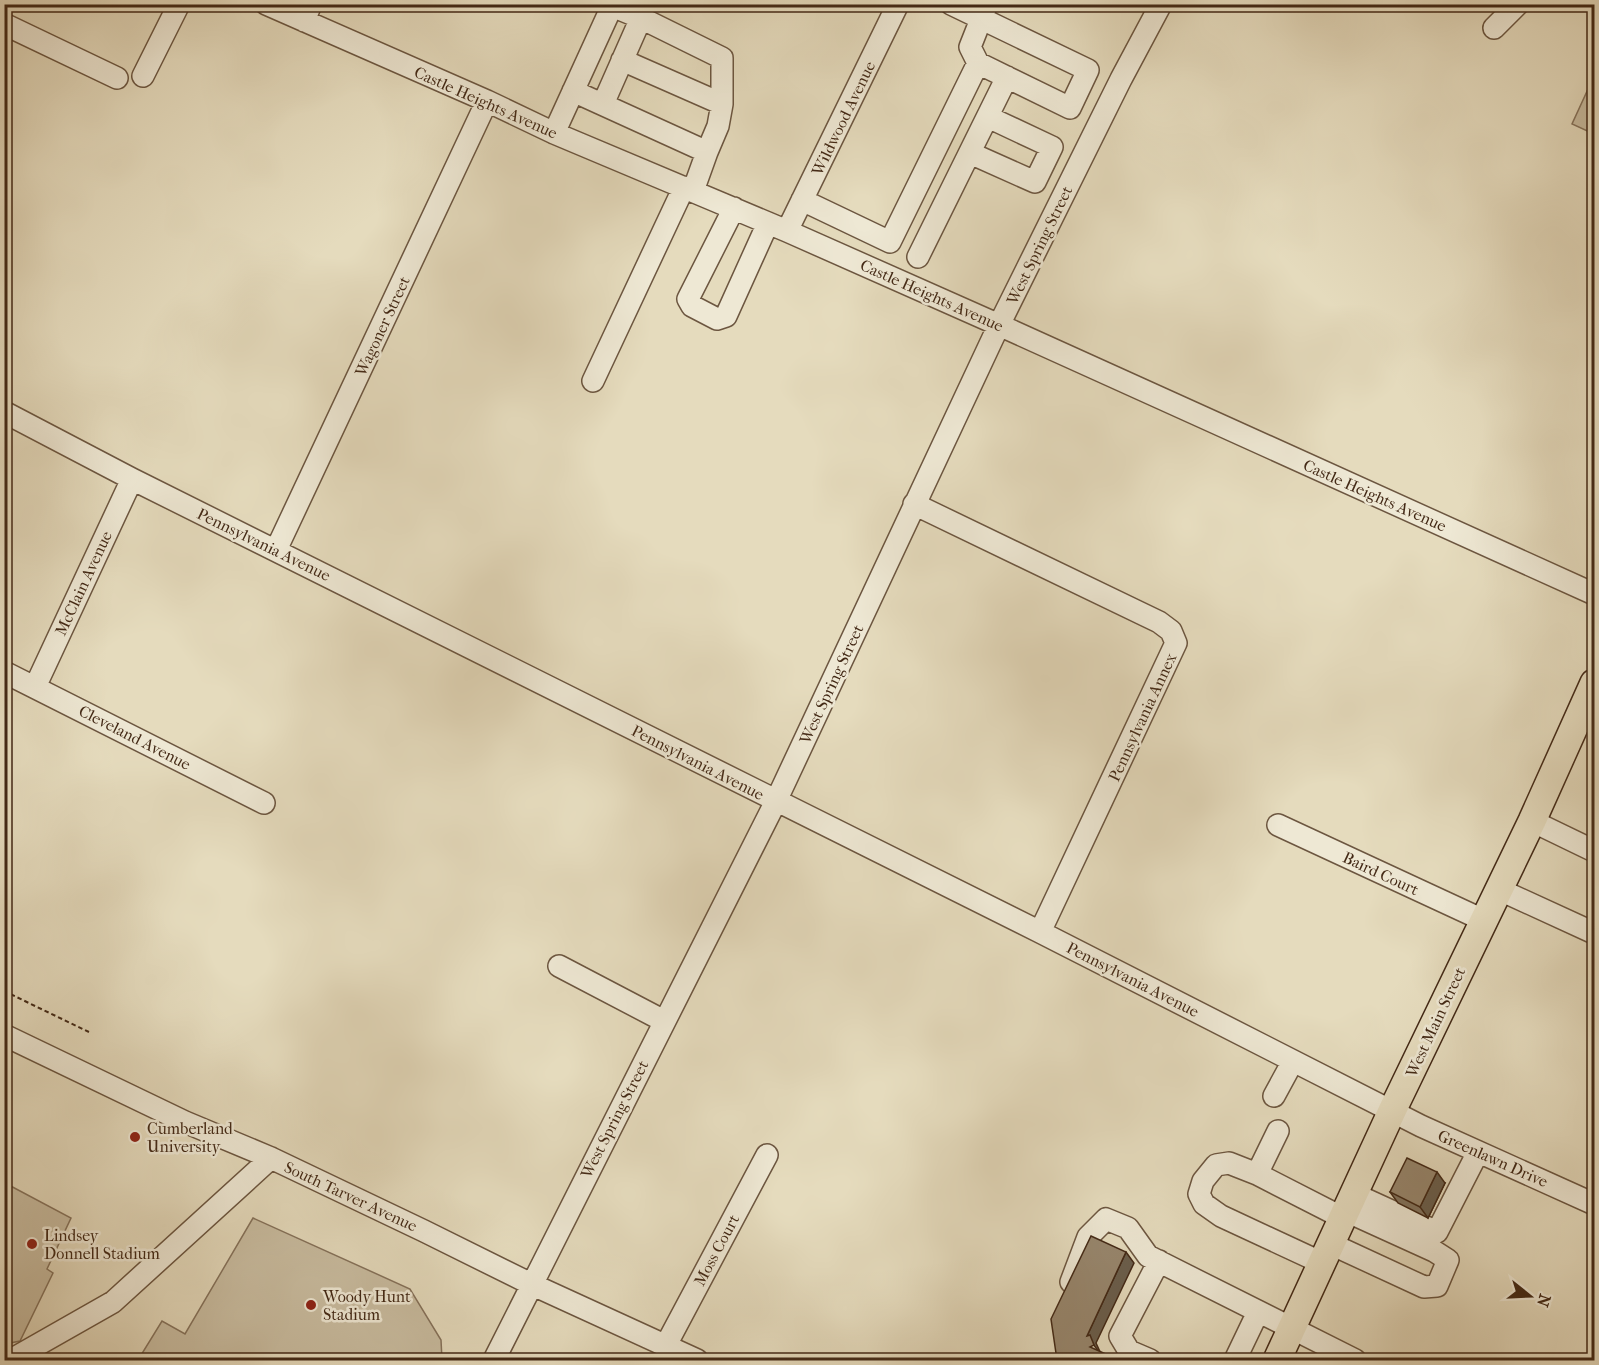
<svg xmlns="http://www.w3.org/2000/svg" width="1599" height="1365" font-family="'IM FELL French Canon',serif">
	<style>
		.green { fill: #c9bda1; stroke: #86735c; stroke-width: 1.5 }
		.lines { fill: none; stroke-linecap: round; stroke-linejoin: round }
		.minor-casing { stroke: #6c5640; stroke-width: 24 }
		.major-casing { stroke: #432916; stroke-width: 30 }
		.path { stroke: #432916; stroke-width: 2; stroke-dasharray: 4.5 3; stroke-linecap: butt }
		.minor { stroke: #eee8d4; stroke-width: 21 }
		.major { stroke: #e5dbbd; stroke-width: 27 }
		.wall { fill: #82735e; stroke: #432916; stroke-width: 1.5 }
		.shaded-wall { fill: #6a5e4c; stroke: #432916; stroke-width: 1.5 }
		.building { fill: #97866d; stroke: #432916; stroke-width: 1.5 }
		.poi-dot { fill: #8f2418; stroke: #eee8d4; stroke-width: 2 }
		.labels { text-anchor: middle; stroke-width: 5; stroke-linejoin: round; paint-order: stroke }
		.street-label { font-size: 16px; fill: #432916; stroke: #eee8d4 }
		.poi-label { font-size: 16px; fill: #432916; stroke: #eee8d4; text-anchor: start }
	</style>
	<rect width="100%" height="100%" fill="#e5dbbd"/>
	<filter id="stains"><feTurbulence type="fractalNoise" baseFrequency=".00333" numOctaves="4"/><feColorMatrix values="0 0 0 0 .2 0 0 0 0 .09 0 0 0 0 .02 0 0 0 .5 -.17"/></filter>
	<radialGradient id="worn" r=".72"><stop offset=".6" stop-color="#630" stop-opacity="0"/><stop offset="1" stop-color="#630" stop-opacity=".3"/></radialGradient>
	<path class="green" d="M 1589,87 L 1594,89 L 1594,134 L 1572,124 Z
		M 5,1183 L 71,1218 L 47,1269 L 53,1273 L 20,1341 L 5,1344 Z
		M 253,1218 L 410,1289 L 441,1340 L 442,1360 L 138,1360 L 162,1321 L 185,1334 Z"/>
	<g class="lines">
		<defs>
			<path id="minor" d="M 266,4 L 487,101 L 554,133 L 787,231 L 999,325 L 1594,594
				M 951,4 L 1088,70 L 1070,108 L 978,63 L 970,47 L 987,4
				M 641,18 L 722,58 L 722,104 L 718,126 L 707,152
				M 304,21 L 311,4
				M 4,24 L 117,78
				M 1494,28 L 1518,4
				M 622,60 L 722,104
				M 143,76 L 179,4
				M 573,91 L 707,152 L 693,191
				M 603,104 L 641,18 L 612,6
				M 554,133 L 613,4
				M 970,153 L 1035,182 L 1052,147 L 988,117
				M 802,200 L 890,242 L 978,63
				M 734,208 L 688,299 L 692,306 L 717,319 L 726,316 L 768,223
				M 787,231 L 898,4
				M 918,257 L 1007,77
				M 593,381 L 684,187
				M 4,412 L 132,479 L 1040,932 L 1421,1126 L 1594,1204
				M 914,504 L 1159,622 L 1171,631 L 1176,643 L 1040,932
				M 276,550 L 487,101
				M 4,672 L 264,803
				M 35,687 L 132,479
				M 1532,821 L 1594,851
				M 1278,825 L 1483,920
				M 1498,889 L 1594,933
				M 559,966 L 664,1021
				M 4,1035 L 185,1122 L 271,1158 L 424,1231 L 531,1284 L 697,1360
				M 1274,1096 L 1293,1061
				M 1257,1174 L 1278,1131
				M 1354,1194 L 1437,1232 L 1478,1152
				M 1331,1244 L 1424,1287 L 1437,1286 L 1448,1260 L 1434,1251 L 1346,1211
				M 1322,1263 L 1221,1216 L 1204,1204 L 1199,1194 L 1203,1181 L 1216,1165 L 1229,1163 L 1257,1174 L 1343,1218
				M 1071,1282 L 1088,1237 L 1106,1219 L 1128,1228 L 1148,1256 L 1355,1360
				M 666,1345 L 767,1155
				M 11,1360 L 113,1302 L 271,1158
				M 494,1360 L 776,801 L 999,325 L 1121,79 L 1161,4
				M 1150,1360 L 1129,1351 L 1120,1336 L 1159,1261
				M 1235,1360 L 1258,1312"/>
			<path id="major" d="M 1277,1360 L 1392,1111 L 1532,821 L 1594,683"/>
		</defs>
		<use href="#minor" class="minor-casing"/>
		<use href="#major" class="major-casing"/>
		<path class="path" d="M 4,991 L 89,1032"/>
		<use href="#minor" class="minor"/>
		<use href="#major" class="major"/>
	</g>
	<path class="wall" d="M 1445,1183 L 1428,1218 L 1398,1203 L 1390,1192 Z"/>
	<path class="shaded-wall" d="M 1437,1172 L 1445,1183 L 1428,1218 L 1420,1207 Z
		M 1126,1252 L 1134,1263 L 1096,1343 L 1102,1356 L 1087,1336 Z"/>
	<path class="building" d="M 1407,1158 L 1437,1172 L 1420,1207 L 1390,1192 Z
		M 1091,1236 L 1126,1252 L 1087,1336 L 1090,1335 L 1094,1345 L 1090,1347 L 1119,1360 L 1057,1360 L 1051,1319 Z"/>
	<g class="poi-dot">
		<circle cx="135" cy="1137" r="6"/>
		<circle cx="32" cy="1244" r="6"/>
		<circle cx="311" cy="1305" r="6"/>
	</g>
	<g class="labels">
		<g class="street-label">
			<text transform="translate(486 102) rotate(24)" y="6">Castle Heights Avenue</text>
			<text transform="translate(843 118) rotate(-64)" y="6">Wildwood Avenue</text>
			<text transform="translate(1039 245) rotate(-64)" y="6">West Spring Street</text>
			<text transform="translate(932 295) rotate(24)" y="6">Castle Heights Avenue</text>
			<text transform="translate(382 326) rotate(-65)" y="6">Wagoner Street</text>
			<text transform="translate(1375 495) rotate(24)" y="6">Castle Heights Avenue</text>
			<text transform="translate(264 544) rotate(26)" y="6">Pennsylvania Avenue</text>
			<text transform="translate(83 583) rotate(-65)" y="6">McClain Avenue</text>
			<text transform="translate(831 684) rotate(-65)" y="6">West Spring Street</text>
			<text transform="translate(1142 717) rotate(-65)" y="6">Pennsylvania Annex</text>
			<text transform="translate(135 737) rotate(27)" y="6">Cleveland Avenue</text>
			<text transform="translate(698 762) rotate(27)" y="6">Pennsylvania Avenue</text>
			<text transform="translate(1381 873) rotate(25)" y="6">Baird Court</text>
			<text transform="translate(1133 979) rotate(27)" y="6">Pennsylvania Avenue</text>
			<text transform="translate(1435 1022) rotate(-65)" y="6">West Main Street</text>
			<text transform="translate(614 1119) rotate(-63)" y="6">West Spring Street</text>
			<text transform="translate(1493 1158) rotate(24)" y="6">Greenlawn Drive</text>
			<text transform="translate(351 1196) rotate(25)" y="6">South Tarver Avenue</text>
			<text transform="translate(716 1250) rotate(-62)" y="6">Moss Court</text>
		</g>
		<g class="poi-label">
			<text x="147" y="1134">Cumberland<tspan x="147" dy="18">University</tspan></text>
			<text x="44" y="1241">Lindsey<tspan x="44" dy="18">Donnell Stadium</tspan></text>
			<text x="323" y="1302">Woody Hunt<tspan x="323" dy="18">Stadium</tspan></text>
		</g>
	</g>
	<rect width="1599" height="1365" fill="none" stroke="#e5dbbd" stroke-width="24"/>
	<rect x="6" y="6" width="1587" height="1353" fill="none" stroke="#432916" stroke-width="3"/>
	<rect x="12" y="12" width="1575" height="1341" fill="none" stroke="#432916" stroke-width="1.5"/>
	<g transform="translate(1530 1296) rotate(108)" stroke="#eee8d4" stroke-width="4.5" paint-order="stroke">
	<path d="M0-4.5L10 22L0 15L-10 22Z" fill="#432916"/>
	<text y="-9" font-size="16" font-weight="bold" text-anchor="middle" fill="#432916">N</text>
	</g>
	<rect width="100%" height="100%" filter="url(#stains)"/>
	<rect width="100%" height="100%" fill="url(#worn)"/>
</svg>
